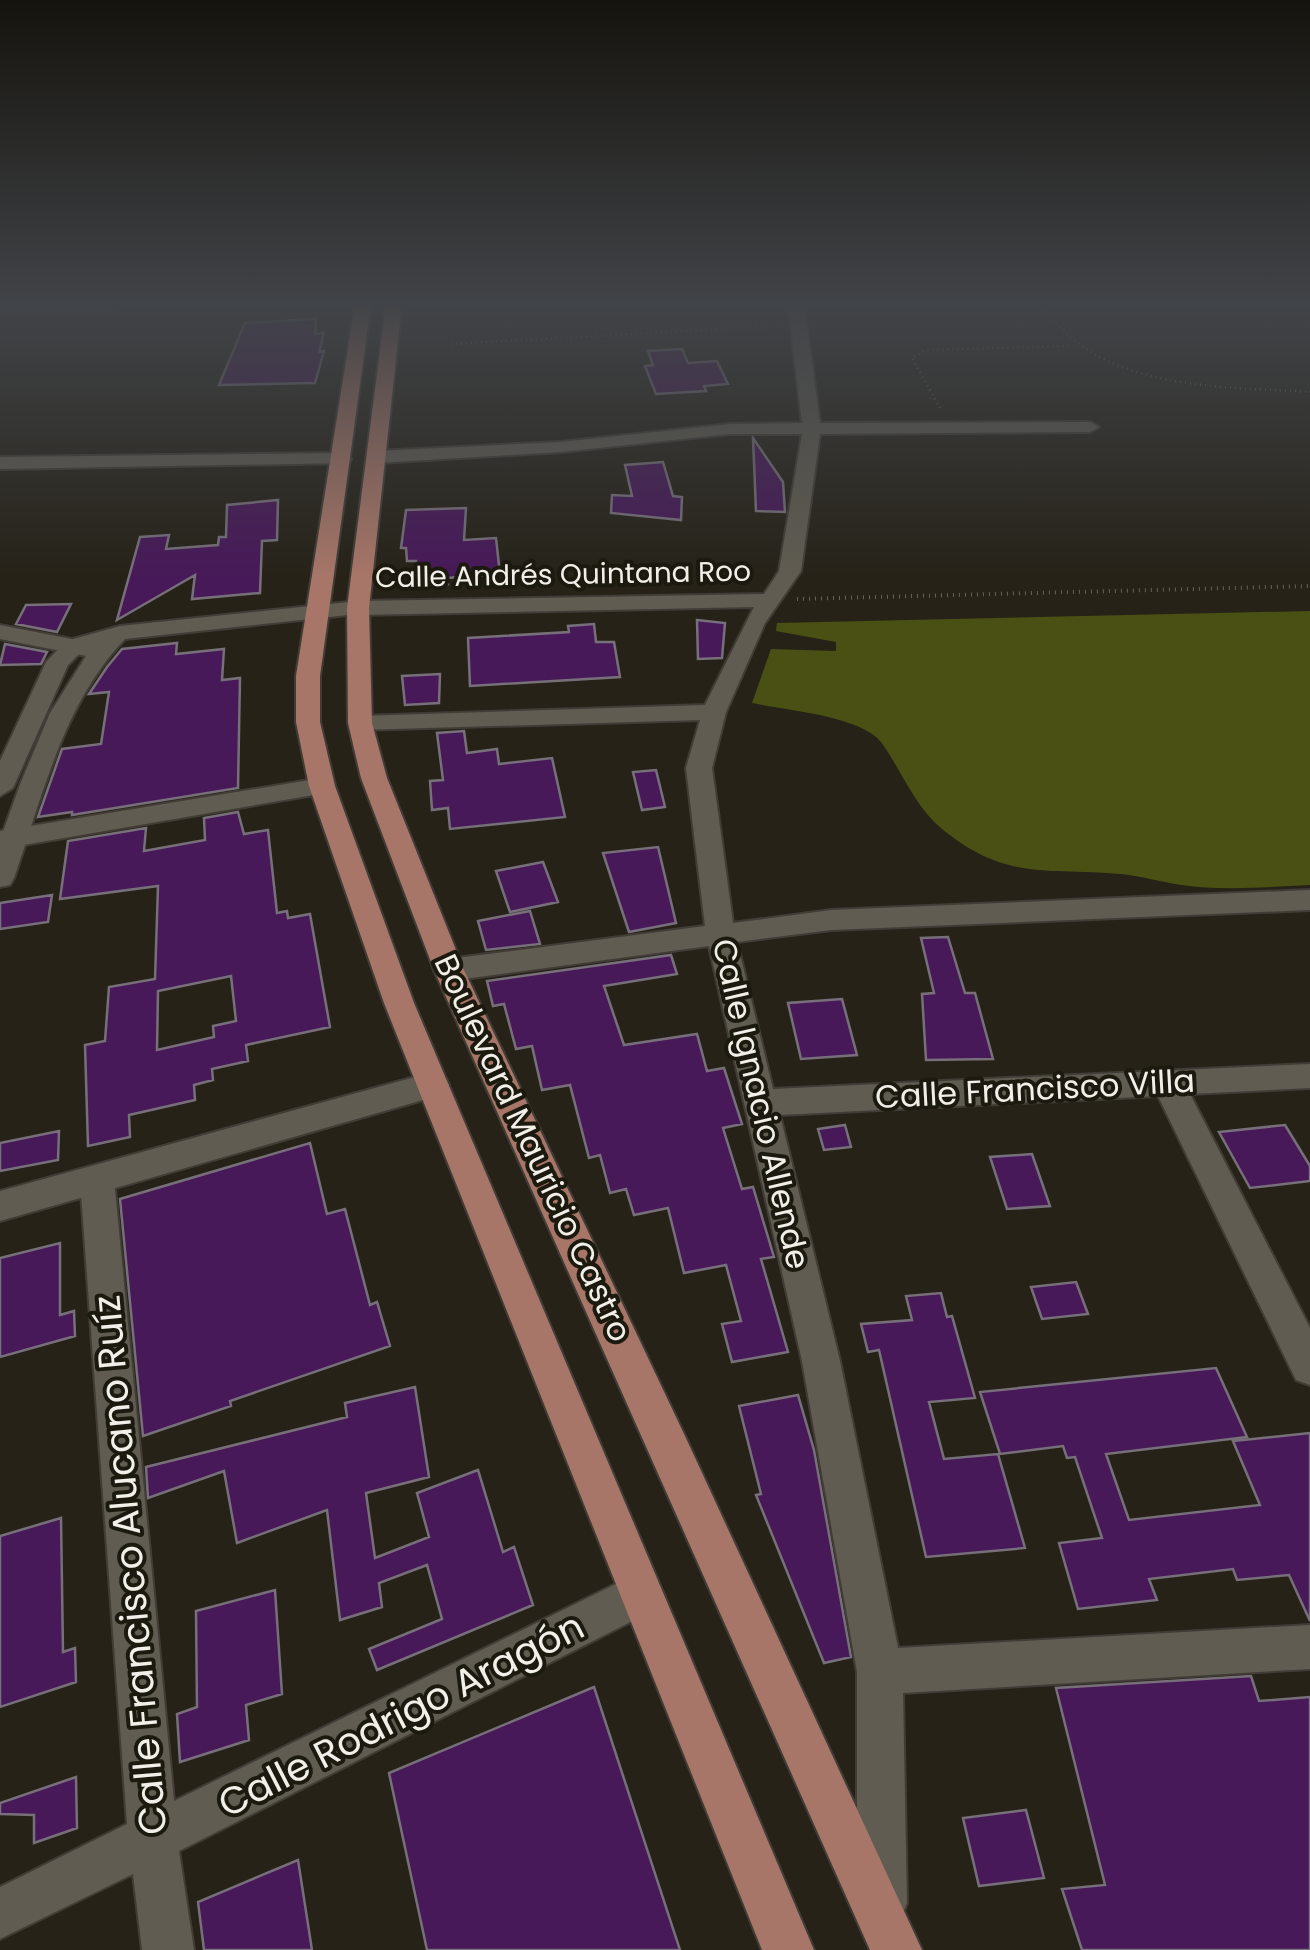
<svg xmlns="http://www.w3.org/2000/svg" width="1310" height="1950" font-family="Poppins,sans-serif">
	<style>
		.green { fill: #4a4f13 }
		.building { fill: #471958; stroke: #776f7a; stroke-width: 2.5; fill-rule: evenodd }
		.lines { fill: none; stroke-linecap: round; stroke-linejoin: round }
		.minor-casing { stroke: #413d36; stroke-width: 4 }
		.tertiary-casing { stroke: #413d36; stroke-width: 4 }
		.secondary-casing { stroke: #413d36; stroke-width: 4 }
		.primary-casing { stroke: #413d36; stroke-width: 4 }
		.path-far1 { stroke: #666259; stroke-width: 2.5; stroke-dasharray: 1 4; stroke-linecap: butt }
		.path { stroke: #666259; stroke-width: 4; stroke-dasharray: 1 5; stroke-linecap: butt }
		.minor { fill: #605c51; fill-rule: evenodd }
		.tertiary { fill: #605c51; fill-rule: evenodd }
		.secondary { fill: #605c51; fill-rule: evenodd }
		.primary { fill: #a77668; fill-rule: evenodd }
		.labels { text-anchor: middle; stroke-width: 8; stroke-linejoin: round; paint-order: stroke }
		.far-street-label { font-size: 28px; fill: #f1efe8; stroke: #1c190f }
		.street-label { font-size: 32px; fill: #f1efe8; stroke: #1c190f }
		.near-street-label { font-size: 38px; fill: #f1efe8; stroke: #1c190f }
	</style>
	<rect width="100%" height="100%" fill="#262218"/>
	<path class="green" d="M 1310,611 L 1310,885 C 1269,887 1222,891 1181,885 C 1161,882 1141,876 1121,874 C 1047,867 1007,882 942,829 C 914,806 902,771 881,742 C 861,716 785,710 752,703 L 771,649 L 836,651 L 836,642 L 776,631 L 777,623 Z"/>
	<path class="building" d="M 316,319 L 315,334 L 324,333 L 319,352 L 324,351 L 315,383 L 219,385 L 245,323 Z
		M 682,349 L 688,363 L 717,361 L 728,384 L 704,386 L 706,391 L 656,394 L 645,366 L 653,365 L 648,351 Z
		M 753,438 L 783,482 L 785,512 L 756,511 Z
		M 663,462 L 673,496 L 682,497 L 681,520 L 611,513 L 612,495 L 632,496 L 625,465 Z
		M 278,500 L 277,540 L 262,541 L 260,593 L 192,599 L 195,575 L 117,620 L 140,537 L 169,535 L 166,549 L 218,545 L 219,537 L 226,537 L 227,505 Z
		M 466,508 L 464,540 L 496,538 L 500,574 L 447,578 L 448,584 L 417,586 L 416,561 L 407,561 L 406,548 L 401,548 L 406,510 Z
		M 71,604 L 57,632 L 16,624 L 26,605 Z
		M 697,620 L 725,623 L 722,658 L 698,659 Z
		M 594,624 L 596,642 L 614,642 L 620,677 L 470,686 L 468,638 L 569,632 L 568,626 Z
		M 177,643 L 176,654 L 224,649 L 222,680 L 240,678 L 238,788 L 72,815 L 72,812 L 38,817 L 62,749 L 101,744 L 109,692 L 89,694 L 107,667 L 122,649 Z
		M 5,644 L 47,652 L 41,664 L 0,665 Z
		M 440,674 L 439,703 L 405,705 L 402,676 Z
		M 464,731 L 467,753 L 497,749 L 499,764 L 552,758 L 565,817 L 450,829 L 448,808 L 432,810 L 430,781 L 443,780 L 437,733 Z
		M 656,770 L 665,807 L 642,810 L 633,772 Z
		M 238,812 L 244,834 L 268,830 L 277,913 L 287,911 L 288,918 L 310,914 L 330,1027 L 246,1045 L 248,1061 L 212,1069 L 213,1080 L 194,1085 L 195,1100 L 129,1115 L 130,1137 L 88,1146 L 85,1045 L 105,1041 L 109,987 L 155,979 L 158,886 L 60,899 L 68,841 L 146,828 L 144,851 L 205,840 L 204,818 ZM 231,976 L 236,1021 L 213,1026 L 214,1037 L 157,1050 L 158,991 Z
		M 658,847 L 676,923 L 629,932 L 603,853 Z
		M 543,862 L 558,902 L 510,912 L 496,871 Z
		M 52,895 L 48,922 L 0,929 L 0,903 Z
		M 530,911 L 540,944 L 486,950 L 478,921 Z
		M 948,937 L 965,993 L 975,993 L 993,1059 L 926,1060 L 922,994 L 934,993 L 921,938 Z
		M 671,955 L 677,974 L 604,986 L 624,1045 L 697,1034 L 707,1071 L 724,1068 L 742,1124 L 723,1128 L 742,1189 L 753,1187 L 774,1257 L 761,1259 L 788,1352 L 732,1362 L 722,1324 L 741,1321 L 726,1265 L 684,1273 L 668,1208 L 634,1215 L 626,1189 L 610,1193 L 600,1155 L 589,1158 L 570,1085 L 542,1090 L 532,1046 L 516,1049 L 504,1004 L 493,1006 L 487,981 Z
		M 842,999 L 857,1055 L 801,1059 L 788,1003 Z
		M 845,1125 L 851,1147 L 824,1150 L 818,1129 Z
		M 1285,1125 L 1310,1166 L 1310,1181 L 1250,1188 L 1219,1132 Z
		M 59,1131 L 58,1160 L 0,1171 L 0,1143 Z
		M 310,1143 L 327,1214 L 345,1209 L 370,1305 L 377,1302 L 390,1346 L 230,1401 L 231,1406 L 143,1436 L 120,1199 Z
		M 1032,1154 L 1050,1206 L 1007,1209 L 990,1157 Z
		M 60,1243 L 60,1315 L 74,1311 L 75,1336 L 0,1357 L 0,1258 Z
		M 1076,1282 L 1088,1314 L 1042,1319 L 1031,1287 Z
		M 941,1293 L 947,1317 L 952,1316 L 975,1398 L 929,1402 L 944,1459 L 998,1454 L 1025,1548 L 926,1557 L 879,1350 L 868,1352 L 861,1324 L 912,1320 L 906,1296 Z
		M 1216,1368 L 1247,1437 L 1106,1454 L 1129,1520 L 1260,1505 L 1233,1441 L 1310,1433 L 1310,1621 L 1289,1575 L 1237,1580 L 1233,1569 L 1149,1579 L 1157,1600 L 1078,1609 L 1059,1543 L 1102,1538 L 1075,1457 L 1067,1458 L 1063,1446 L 1000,1454 L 980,1392 Z
		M 415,1387 L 429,1477 L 366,1493 L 375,1558 L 429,1537 L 417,1493 L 478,1470 L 503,1552 L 514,1547 L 533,1605 L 377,1670 L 369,1649 L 442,1619 L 427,1565 L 379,1583 L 382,1607 L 340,1620 L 327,1510 L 237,1543 L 224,1471 L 148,1498 L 146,1467 L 347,1417 L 345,1403 Z
		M 798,1395 L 814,1450 L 851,1657 L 824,1663 L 756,1495 L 761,1494 L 739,1406 Z
		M 61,1518 L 63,1652 L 75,1648 L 76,1682 L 0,1707 L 0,1536 Z
		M 275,1590 L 282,1694 L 246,1705 L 249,1740 L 180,1762 L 177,1714 L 197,1707 L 196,1611 Z
		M 1251,1676 L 1259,1701 L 1310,1697 L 1310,1950 L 1082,1950 L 1062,1889 L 1105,1885 L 1056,1688 Z
		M 594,1687 L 680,1950 L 427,1950 L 389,1773 Z
		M 76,1777 L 77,1828 L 34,1843 L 34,1815 L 0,1814 L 0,1803 Z
		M 1026,1810 L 1044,1878 L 979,1886 L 963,1818 Z
		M 298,1860 L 312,1950 L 204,1950 L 198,1902 Z"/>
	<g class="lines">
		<defs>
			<path id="minor" d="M 0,304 L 119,304 L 112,309 L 0,312 Z
				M 788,304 L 804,304 L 820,423 L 1090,422 L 1099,427 L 1090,432 L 820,434 L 801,571 L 765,623 L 726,712 L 712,768 L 733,923 L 831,910 L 1310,890 L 1310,910 L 831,930 L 737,942 L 773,1089 L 1310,1064 L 1310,1088 L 1190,1094 L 1310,1328 L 1310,1385 L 1296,1380 L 1158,1096 L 780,1115 L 840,1361 L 898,1648 L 1310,1625 L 1310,1669 L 903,1693 L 907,1903 L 900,1921 L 882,1928 L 864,1921 L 857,1903 L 857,1672 L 802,1361 L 709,946 L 449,981 L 438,978 L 434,970 L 438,962 L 449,959 L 705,926 L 686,768 L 700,720 L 360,730 L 348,723 L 360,716 L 705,705 L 754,607 L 358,615 L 347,608 L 358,601 L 764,594 L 779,571 L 802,434 L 730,434 L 561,452 L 377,463 L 368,457 L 377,451 L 561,442 L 730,424 L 802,423 Z
				M 0,625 L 97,644 L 108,651 L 97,658 L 0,639 Z
				M 322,778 L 335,786 L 331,792 L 0,849 L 0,831 Z
				M 97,1165 L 109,1169 L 114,1179 L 174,1801 L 626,1579 L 641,1572 L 656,1579 L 663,1594 L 656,1609 L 179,1851 L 194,1950 L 142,1950 L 133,1874 L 0,1939 L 0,1887 L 127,1824 L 80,1179 L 85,1169 Z"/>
			<path id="tertiary" d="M 342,453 L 351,459 L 349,463 L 0,469 L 0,457 Z
				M 433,1072 L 444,1076 L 449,1085 L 444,1094 L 0,1221 L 0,1191 Z"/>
			<path id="secondary" d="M 358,601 L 369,608 L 366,613 L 125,639 C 63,704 43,795 14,878 L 10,885 L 0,887 L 0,840 L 21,782 L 50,713 L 91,648 L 82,651 L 68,665 L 13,788 L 0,796 L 0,761 L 46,662 L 66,641 L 120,626 Z"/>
			<path id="primary" d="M 355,304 L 371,304 L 320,676 L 320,722 L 335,786 L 414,1003 L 814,1950 L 762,1950 L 384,1003 L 309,786 L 296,722 L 296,676 Z
				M 386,304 L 402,304 L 369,608 L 372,723 L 387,778 L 464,970 L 685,1436 L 922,1950 L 870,1950 L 434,970 L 361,778 L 348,723 L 347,608 Z"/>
		</defs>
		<use href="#minor" class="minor-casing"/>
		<use href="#tertiary" class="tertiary-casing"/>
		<use href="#secondary" class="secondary-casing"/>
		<use href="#primary" class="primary-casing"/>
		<path class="path-far1" d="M 1040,304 C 1051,315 1060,328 1071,338 C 1134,390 1234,387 1310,392
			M 451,344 L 777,326
			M 940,408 L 912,358 L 925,350 L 1070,346"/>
		<path class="path" d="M 797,599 L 1310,586"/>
		<use href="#minor" class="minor"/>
		<use href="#tertiary" class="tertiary"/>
		<use href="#secondary" class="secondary"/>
		<use href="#primary" class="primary"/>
	</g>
	<linearGradient id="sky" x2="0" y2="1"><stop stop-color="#15130d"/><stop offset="0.53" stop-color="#414448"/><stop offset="1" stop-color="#414448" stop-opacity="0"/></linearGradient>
	<rect width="1310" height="577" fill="url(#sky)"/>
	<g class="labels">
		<g class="far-street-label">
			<text transform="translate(563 574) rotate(-1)" y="10">Calle Andrés Quintana Roo</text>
		</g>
		<g class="street-label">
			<text transform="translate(1035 1089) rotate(-3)" y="11">Calle Francisco Villa</text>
			<text transform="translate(761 1104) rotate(77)" y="11">Calle Ignacio Allende</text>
			<text transform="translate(533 1148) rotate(65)" y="11">Boulevard Mauricio Castro</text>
		</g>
		<g class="near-street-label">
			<text transform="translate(130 1565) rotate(-95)" y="13">Calle Francisco Alucano Ruíz</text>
			<text transform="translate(401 1715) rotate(-27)" y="13">Calle Rodrigo Aragón</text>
		</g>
	</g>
</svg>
